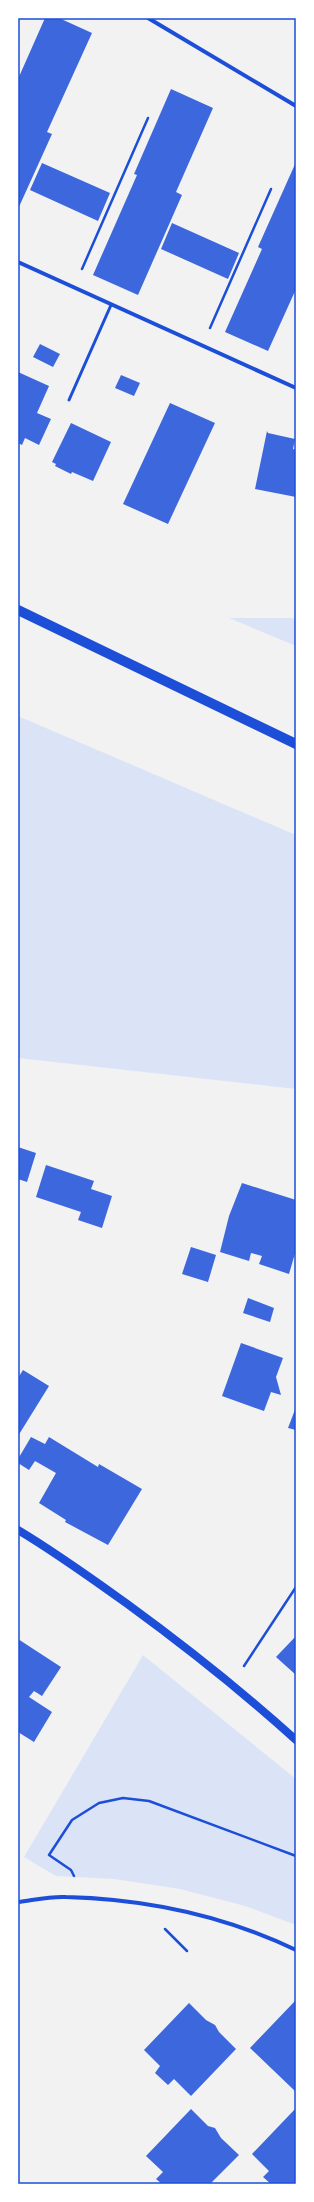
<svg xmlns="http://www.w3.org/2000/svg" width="314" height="2202" font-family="'Archivo Narrow',sans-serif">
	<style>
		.green { fill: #dbe4f7 }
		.building { fill: #3d67dc }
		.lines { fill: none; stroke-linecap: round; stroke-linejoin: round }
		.path { stroke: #1d4ed8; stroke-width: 2.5 }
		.service { stroke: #1d4ed8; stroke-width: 3 }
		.minor { stroke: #1d4ed8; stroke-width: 4 }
		.secondary { stroke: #1d4ed8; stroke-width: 8 }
		.primary { stroke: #1d4ed8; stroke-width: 10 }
		.neatline { fill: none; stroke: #1d4ed8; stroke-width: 1.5 }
	</style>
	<rect width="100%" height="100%" fill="#f2f2f2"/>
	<path class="green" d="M 229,618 L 296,618 L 296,646 Z
		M 18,716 L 296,835 L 296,1089 L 18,1058 Z
		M 143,1655 L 296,1779 L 296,1925 L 245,1906 L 180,1889 L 114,1879 L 56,1876 L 24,1857 Z"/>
	<path class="building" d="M 45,18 L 59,18 L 92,33 L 47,132 L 52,134 L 18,209 L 18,79 Z
		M 171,89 L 213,108 L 176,192 L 182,195 L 138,295 L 93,275 L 137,175 L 134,174 Z
		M 296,162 L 296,289 L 268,351 L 225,332 L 262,249 L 258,247 Z
		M 42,163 L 110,193 L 98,221 L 30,190 Z
		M 172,223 L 239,253 L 228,279 L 161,249 Z
		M 40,344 L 60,354 L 53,367 L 33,357 Z
		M 18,372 L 49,386 L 37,413 L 51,419 L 39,445 L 25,438 L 22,445 L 18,443 Z
		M 121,375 L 140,383 L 134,396 L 115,388 Z
		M 170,403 L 215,423 L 168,524 L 123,504 Z
		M 71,423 L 111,442 L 93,481 L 72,472 L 71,474 L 55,466 L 56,464 L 52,462 Z
		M 267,431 L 268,433 L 295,439 L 293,449 L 296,450 L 296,497 L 255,489 Z
		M 18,1147 L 36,1153 L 27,1182 L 18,1179 Z
		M 46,1165 L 94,1181 L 91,1189 L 112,1196 L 102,1228 L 78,1220 L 81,1212 L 36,1197 Z
		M 242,1183 L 296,1200 L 296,1250 L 289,1274 L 259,1264 L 262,1256 L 251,1253 L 249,1261 L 220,1252 L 229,1216 Z
		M 191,1247 L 216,1255 L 208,1282 L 182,1274 Z
		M 248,1298 L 274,1308 L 270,1322 L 243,1313 Z
		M 241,1343 L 283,1358 L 276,1377 L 281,1395 L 271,1392 L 264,1411 L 222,1396 Z
		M 23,1370 L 49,1386 L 18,1436 L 18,1378 Z
		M 296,1407 L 296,1430 L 288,1428 Z
		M 31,1437 L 45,1444 L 49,1437 L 98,1467 L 99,1464 L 142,1489 L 108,1545 L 65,1522 L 66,1520 L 39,1503 L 56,1473 L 35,1461 L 29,1470 L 18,1463 L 18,1459 Z
		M 296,1636 L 296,1675 L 276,1657 Z
		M 18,1639 L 61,1667 L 42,1696 L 34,1691 L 29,1697 L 52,1712 L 34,1742 L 18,1732 Z
		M 295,2001 L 296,2002 L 296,2092 L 250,2048 Z
		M 189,2003 L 206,2020 L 215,2025 L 219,2032 L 236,2049 L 191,2096 L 174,2079 L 168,2085 L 155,2073 L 160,2066 L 144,2050 Z
		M 296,2108 L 296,2184 L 271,2184 L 263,2177 L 269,2171 L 252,2154 Z
		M 191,2109 L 208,2126 L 215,2128 L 221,2138 L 239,2155 L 210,2184 L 162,2184 L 156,2179 L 163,2172 L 146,2156 Z"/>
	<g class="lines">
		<path class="path" d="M 82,269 L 148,118
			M 210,328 L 271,189
			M 244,1666 L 296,1587
			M 74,1876 L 71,1870 L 49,1855 L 72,1820 L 99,1803 L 123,1798 L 149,1801 L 296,1856
			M 165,1929 L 187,1951"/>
		<path class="service" d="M 69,400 L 111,305"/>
		<path class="minor" d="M 148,18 L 296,106
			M 18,262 L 296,388
			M 18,1902 C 34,1900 51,1896 66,1897 C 145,1899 225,1916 296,1950"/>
		<path class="secondary" d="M 18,1530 C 55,1552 91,1578 126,1603 C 185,1646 242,1691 296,1740"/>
		<path class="primary" d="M 18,610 L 296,744"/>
	</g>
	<rect width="314" height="2202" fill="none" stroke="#ffffff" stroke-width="38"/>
	<rect x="19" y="19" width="276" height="2164" class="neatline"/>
</svg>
